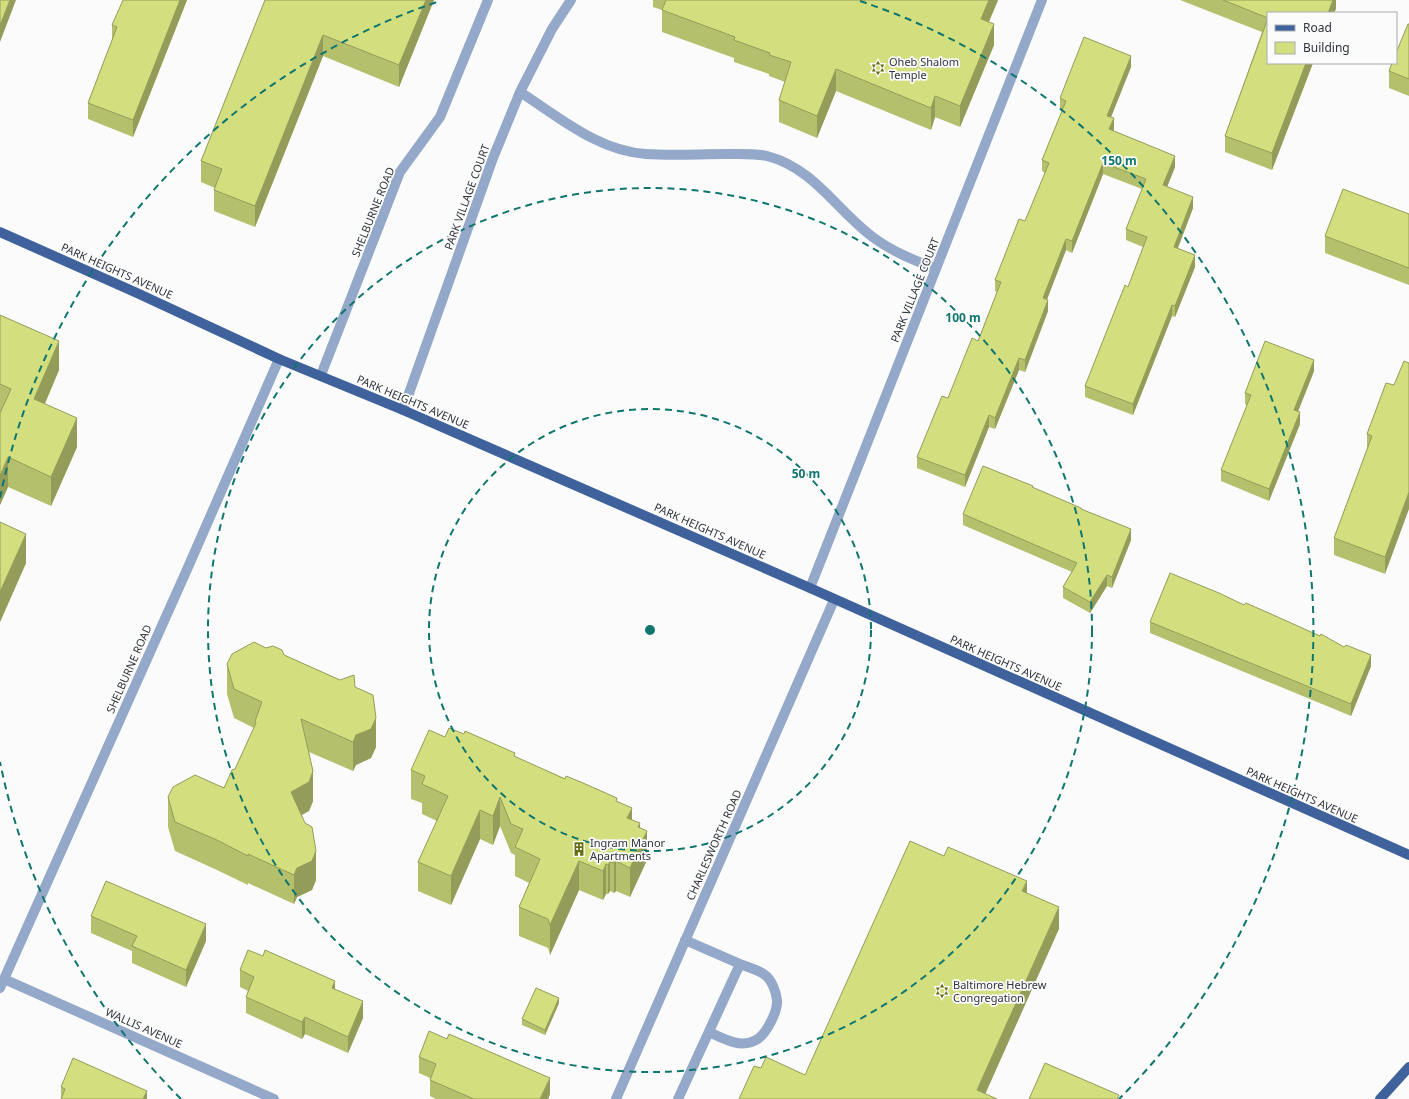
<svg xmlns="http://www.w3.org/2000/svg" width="1409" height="1099" font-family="'Noto Sans',sans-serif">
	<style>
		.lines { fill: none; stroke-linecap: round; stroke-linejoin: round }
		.minor { stroke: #94a8ca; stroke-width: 10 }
		.major { stroke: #3f629d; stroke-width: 10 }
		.wall { fill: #b5c06d }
		.shaded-wall { fill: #949c59 }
		.building { fill: #d3df7f; stroke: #949c59 }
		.ring { fill: none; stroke: #0f766e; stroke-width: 2; stroke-dasharray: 7 5 }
		.labels { text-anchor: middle; stroke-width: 3.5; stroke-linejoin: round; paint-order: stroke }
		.poi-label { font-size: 11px; fill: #2f343c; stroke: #fbfbfb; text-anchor: start }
		.street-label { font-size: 11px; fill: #2f343c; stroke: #fbfbfb }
		.centre { fill: #0f766e; stroke: #fbfbfb; stroke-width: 2 }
		.ring-label { font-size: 12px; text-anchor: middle; font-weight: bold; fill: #0f766e; stroke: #fbfbfb; stroke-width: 3.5; stroke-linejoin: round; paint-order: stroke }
	</style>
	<rect width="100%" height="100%" fill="#fbfbfb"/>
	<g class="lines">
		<path class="minor" d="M 520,92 C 559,117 598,151 646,154 C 672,156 699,154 725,154 C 738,154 754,153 767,156 C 814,168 837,211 874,238 C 893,252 914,260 936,269
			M 321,375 L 400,172 L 440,117 L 488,0
			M 403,410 L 493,158 L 520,92 L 552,29 L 571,0
			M 810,588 L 1042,0
			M 4,979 L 274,1099
			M 0,988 L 189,565 L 279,359
			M 709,1032 C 722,1038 741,1049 756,1040 C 766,1035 778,1011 777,1000 C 776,992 772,980 765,975 C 759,970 747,967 740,964
			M 616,1099 L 834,600
			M 678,1099 L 740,964 L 685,940"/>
		<path class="major" d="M 0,232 L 137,293 L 279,359 L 403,410 L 810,588 L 1409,855
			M 1380,1099 L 1409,1067"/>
	</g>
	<path class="wall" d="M 187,0 L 133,137 L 88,119 L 88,103 L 112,40 L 112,25 Z
		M 265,0 L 434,0 L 399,87 L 323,56 L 255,227 L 214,211 L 214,190 L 215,188 L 201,182 L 201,161 Z
		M 653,0 L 998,0 L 989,22 L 994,45 L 960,127 L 935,117 L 931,130 L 836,91 L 817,138 L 779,122 L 779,100 L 785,82 L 769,76 L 769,74 L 734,62 L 734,58 L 662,32 L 662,10 L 653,7 Z
		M 1180,0 L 1336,0 L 1336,9 L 1268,63 L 1313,63 L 1272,170 L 1225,152 L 1225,136 L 1262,32 Z
		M 1409,24 L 1409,96 L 1389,88 L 1389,71 Z
		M 1131,67 L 1111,117 L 1114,130 L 1113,131 L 1175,167 L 1167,187 L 1193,208 L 1178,248 L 1195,267 L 1175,317 L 1172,316 L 1133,415 L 1085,397 L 1085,386 L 1128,287 L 1143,247 L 1126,240 L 1126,229 L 1142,189 L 1103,174 L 1072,253 L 1066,250 L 1047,299 L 1048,311 L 1025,372 L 1019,370 L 995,429 L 989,427 L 965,487 L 917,468 L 917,457 L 978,341 L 997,292 L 995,291 L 995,280 L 1025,221 L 1045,173 L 1042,171 L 1042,160 L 1062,111 L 1060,110 L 1060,98 Z
		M 1409,214 L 1409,285 L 1325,253 L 1325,236 Z
		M 0,315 L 59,370 L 45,404 L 77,447 L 51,506 L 8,487 L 0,505 Z
		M 1314,371 L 1298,412 L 1300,424 L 1269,501 L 1221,481 L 1221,470 L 1247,405 L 1245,404 L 1245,393 Z
		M 1386,383 L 1385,574 L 1334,555 L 1334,538 L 1367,450 L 1367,434 Z
		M 1033,488 L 1081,509 L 1131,540 L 1112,588 L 1107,586 L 1090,613 L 1063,598 L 1063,587 L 1072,572 L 963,525 L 963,514 Z
		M 0,522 L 26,563 L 0,622 Z
		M 1244,605 L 1371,666 L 1351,716 L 1150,633 L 1150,622 Z
		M 266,648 L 284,655 L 355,687 L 376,747 L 371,758 L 356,765 L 353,771 L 309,752 L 313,801 L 309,811 L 301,815 L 316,880 L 312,890 L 297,897 L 294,904 L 248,883 L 248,885 L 217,870 L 175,851 L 168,827 L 168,797 L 224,788 L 235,769 L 254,728 L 234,718 L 227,694 L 227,664 Z
		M 515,757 L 617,801 L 632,820 L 640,828 L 647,860 L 630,897 L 616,891 L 614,893 L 610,891 L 608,894 L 606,894 L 603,900 L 579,890 L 550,955 L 548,948 L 519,936 L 519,907 L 529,883 L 515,876 L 515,855 L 511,853 L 500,826 L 493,845 L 480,839 L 451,905 L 418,891 L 418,862 L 437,821 L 422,814 L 422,803 L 411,799 L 411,770 Z
		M 91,916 L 206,941 L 186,987 L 132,963 L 132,951 L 91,933 Z
		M 240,970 L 335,989 L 363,1018 L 348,1053 L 305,1034 L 302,1039 L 246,1013 L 246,997 L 248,991 L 240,987 Z
		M 559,1003 L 545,1035 L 522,1025 L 522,1019 Z
		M 419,1057 L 550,1094 L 548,1099 L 436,1099 L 430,1096 L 430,1078 L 419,1073 Z
		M 61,1087 L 147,1099 L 61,1099 Z"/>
	<path class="shaded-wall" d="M 10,0 L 16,0 L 0,42 L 0,25 Z
		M 180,0 L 187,0 L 133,137 L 133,120 Z
		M 426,0 L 434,0 L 399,87 L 399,65 Z
		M 989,0 L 998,0 L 981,40 L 981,19 Z
		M 1333,0 L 1336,0 L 1336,9 L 1334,13 L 1328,13 Z
		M 994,24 L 994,45 L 960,127 L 960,106 Z
		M 323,35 L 323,56 L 255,227 L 255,206 Z
		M 1131,56 L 1131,67 L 1107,127 L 1107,116 Z
		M 1306,63 L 1313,63 L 1272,170 L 1272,153 Z
		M 836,69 L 836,91 L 817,138 L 817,116 Z
		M 935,96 L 935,117 L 931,130 L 931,108 Z
		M 1114,118 L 1114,130 L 1109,141 L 1109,129 Z
		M 1175,156 L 1175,167 L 1163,197 L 1163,185 Z
		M 1103,163 L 1103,174 L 1072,253 L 1072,241 Z
		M 1193,197 L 1193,208 L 1174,258 L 1174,247 Z
		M 1066,239 L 1066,250 L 1043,310 L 1043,298 Z
		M 1195,255 L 1195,267 L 1175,317 L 1175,306 Z
		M 1048,300 L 1048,311 L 1025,372 L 1025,360 Z
		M 1172,305 L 1172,316 L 1133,415 L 1133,404 Z
		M 59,341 L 59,370 L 34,428 L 34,399 Z
		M 1019,358 L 1019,370 L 995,429 L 995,418 Z
		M 1314,360 L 1314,371 L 1294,421 L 1294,410 Z
		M 1300,412 L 1300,424 L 1269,501 L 1269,489 Z
		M 989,415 L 989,427 L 965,487 L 965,475 Z
		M 77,418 L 77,447 L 51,506 L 51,477 Z
		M 8,457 L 8,487 L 0,505 L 0,476 Z
		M 1409,492 L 1409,509 L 1385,574 L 1385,557 Z
		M 1131,529 L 1131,540 L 1112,588 L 1112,577 Z
		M 26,534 L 26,563 L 0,622 L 0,592 Z
		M 1107,575 L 1107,586 L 1090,613 L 1090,602 Z
		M 1371,655 L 1371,666 L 1351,716 L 1351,704 Z
		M 376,718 L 376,747 L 371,758 L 356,765 L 353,771 L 353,742 L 356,735 Z
		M 313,771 L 313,801 L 309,811 L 291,821 L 291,792 Z
		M 500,797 L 500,826 L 493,845 L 493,816 Z
		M 632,808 L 632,838 L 627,818 Z
		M 480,810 L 480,839 L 451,905 L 451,876 Z
		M 640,823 L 640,846 L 647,831 L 647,860 L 630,897 L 630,868 L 638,827 Z
		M 316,851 L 316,880 L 312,890 L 297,897 L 294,904 L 294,875 L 297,868 Z
		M 579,861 L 579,890 L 550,955 L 550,925 Z
		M 616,861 L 616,891 L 614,893 L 614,863 Z
		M 610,862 L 610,891 L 608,894 L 608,865 Z
		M 606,864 L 606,894 L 603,900 L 603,871 Z
		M 1027,881 L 1027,903 L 1022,891 Z
		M 1059,907 L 1059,929 L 983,1099 L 977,1090 Z
		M 206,924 L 206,941 L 186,987 L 186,970 Z
		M 335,981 L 335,998 L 332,988 Z
		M 559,998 L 559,1003 L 545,1035 L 545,1030 Z
		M 363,1001 L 363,1018 L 348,1053 L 348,1037 Z
		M 305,1017 L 305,1034 L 302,1039 L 302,1022 Z
		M 550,1078 L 550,1094 L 548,1099 L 540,1099 Z
		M 147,1091 L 147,1099 L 143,1099 Z"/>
	<path class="building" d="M 0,0 L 10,0 L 0,25 Z
		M 123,0 L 180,0 L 133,120 L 88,103 L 117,27 L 112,25 Z
		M 265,0 L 426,0 L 399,65 L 323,35 L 255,206 L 214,190 L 222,169 L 201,161 Z
		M 666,0 L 989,0 L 981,19 L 994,24 L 960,106 L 935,96 L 931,108 L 836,69 L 817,116 L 779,100 L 791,62 L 769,55 L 770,53 L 734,40 L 735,37 L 662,10 Z
		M 1223,0 L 1333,0 L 1328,13 L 1268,13 L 1268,63 L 1306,63 L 1272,153 L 1225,136 L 1268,18 Z
		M 1408,24 L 1409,24 L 1409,79 L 1389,71 L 1392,63 L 1396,63 L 1396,53 Z
		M 1084,37 L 1131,56 L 1107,116 L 1114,118 L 1109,129 L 1175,156 L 1163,185 L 1193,197 L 1174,247 L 1195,255 L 1175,306 L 1172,305 L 1133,404 L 1085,386 L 1125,285 L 1128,287 L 1147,237 L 1126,229 L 1146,179 L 1103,163 L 1072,241 L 1066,239 L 1043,298 L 1048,300 L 1025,360 L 1019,358 L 995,418 L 989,415 L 965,475 L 917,457 L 942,396 L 948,398 L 972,338 L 978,341 L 1001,282 L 995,280 L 1019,219 L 1025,221 L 1049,163 L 1042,160 L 1066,101 L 1060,98 Z
		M 1343,189 L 1409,214 L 1409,268 L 1325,236 Z
		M 0,315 L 59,341 L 34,399 L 77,418 L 51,477 L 8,457 L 0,476 L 0,413 L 11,389 L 0,384 Z
		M 1265,341 L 1314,360 L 1294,410 L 1300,412 L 1269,489 L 1221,470 L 1251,395 L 1245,393 Z
		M 1404,361 L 1409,363 L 1409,492 L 1385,557 L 1334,538 L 1372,436 L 1367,434 L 1386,383 L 1394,385 Z
		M 983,466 L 1033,486 L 1032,487 L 1081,508 L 1081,509 L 1131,529 L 1112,577 L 1107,575 L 1090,602 L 1063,587 L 1077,563 L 963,514 Z
		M 0,522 L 26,534 L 0,592 Z
		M 1170,573 L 1219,593 L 1244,605 L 1246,603 L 1271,614 L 1320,636 L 1321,634 L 1344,647 L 1346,645 L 1371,655 L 1351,704 L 1150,622 Z
		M 254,642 L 266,648 L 273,646 L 282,650 L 284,655 L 340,680 L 354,675 L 355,687 L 373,695 L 376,718 L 371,729 L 356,735 L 353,742 L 301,719 L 313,771 L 309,782 L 291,792 L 305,823 L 312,827 L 316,851 L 312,861 L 297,868 L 294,875 L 248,854 L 248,856 L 217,840 L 175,822 L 168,797 L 173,787 L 195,775 L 224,788 L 232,770 L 235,769 L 256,723 L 255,721 L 262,702 L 234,689 L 227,664 L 232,654 Z
		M 449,728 L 464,734 L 465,731 L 515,753 L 514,756 L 565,779 L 566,776 L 583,783 L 617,798 L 616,801 L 632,808 L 627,818 L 640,823 L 638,827 L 647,831 L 630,868 L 616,861 L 614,863 L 610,862 L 608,865 L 606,864 L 603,871 L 579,861 L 550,925 L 548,919 L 519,907 L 540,859 L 515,847 L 523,829 L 511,824 L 500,797 L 493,816 L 480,810 L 451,876 L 418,862 L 448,796 L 422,784 L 425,776 L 411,770 L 429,730 L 445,737 Z
		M 910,841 L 944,856 L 948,847 L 1027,881 L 1022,891 L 1059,907 L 977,1090 L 997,1099 L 739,1099 L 754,1066 L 761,1068 L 766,1057 L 805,1075 Z
		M 106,881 L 206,924 L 186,970 L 132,946 L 137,936 L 91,916 Z
		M 248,950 L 263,956 L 265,950 L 335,981 L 332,988 L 363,1001 L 348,1037 L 305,1017 L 302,1022 L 246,997 L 254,977 L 240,970 Z
		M 536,988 L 559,998 L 545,1030 L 522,1019 Z
		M 429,1031 L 447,1039 L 449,1034 L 550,1078 L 540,1099 L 474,1099 L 430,1080 L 436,1064 L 419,1057 Z
		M 73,1058 L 147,1091 L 143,1099 L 61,1099 L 65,1089 L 61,1087 Z
		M 1045,1063 L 1119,1095 L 1117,1099 L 1029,1099 Z"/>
	<g class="ring">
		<circle cx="650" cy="630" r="221"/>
		<circle cx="650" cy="630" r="442"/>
		<path d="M181 1099A663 663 0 0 1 0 762M0 498A663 663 0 0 1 440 1M860 1A663 663 0 0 1 1119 1099"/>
	</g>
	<defs>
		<symbol id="synagogue-bare" viewBox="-9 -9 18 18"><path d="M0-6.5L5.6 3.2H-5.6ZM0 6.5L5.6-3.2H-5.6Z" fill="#666e14" stroke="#fbfbfb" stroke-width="2.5" paint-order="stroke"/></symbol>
		<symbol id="building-bare" viewBox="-9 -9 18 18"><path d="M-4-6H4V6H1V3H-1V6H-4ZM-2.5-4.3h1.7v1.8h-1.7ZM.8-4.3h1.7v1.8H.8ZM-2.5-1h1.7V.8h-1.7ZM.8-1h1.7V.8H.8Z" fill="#666e14" stroke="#fbfbfb" stroke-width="2.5" paint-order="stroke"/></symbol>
	</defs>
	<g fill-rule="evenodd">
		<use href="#synagogue-bare" x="868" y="58" width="20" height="20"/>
		<use href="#building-bare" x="569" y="839" width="20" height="20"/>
		<use href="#synagogue-bare" x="932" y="981" width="20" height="20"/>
	</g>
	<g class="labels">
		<g class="poi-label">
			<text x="889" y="66">Oheb Shalom<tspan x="889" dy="13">Temple</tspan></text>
			<text x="590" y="847">Ingram Manor<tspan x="590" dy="13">Apartments</tspan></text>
			<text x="953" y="989">Baltimore Hebrew<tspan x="953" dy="13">Congregation</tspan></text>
		</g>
		<g class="street-label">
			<text transform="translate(467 197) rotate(-70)" y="4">PARK VILLAGE COURT</text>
			<text transform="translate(373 212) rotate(-68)" y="4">SHELBURNE ROAD</text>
			<text transform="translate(117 271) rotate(24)" y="4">PARK HEIGHTS AVENUE</text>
			<text transform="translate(915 290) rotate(-68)" y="4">PARK VILLAGE COURT</text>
			<text transform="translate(413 402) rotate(23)" y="4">PARK HEIGHTS AVENUE</text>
			<text transform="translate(710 531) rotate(24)" y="4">PARK HEIGHTS AVENUE</text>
			<text transform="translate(1006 663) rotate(24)" y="4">PARK HEIGHTS AVENUE</text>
			<text transform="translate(129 669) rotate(-66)" y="4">SHELBURNE ROAD</text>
			<text transform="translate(1302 795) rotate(24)" y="4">PARK HEIGHTS AVENUE</text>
			<text transform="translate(714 845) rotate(-66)" y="4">CHARLESWORTH ROAD</text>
			<text transform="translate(144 1028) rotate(24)" y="4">WALLIS AVENUE</text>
		</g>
	</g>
	<circle cx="650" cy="630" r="6" class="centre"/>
	<g class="ring-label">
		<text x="1119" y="165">150 m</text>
		<text x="963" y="322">100 m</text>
		<text x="806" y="478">50 m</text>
	</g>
	<rect x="1267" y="12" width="130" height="52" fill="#fbfbfb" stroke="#a9abaf"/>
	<rect x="1275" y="25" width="20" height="6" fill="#3f629d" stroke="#a9abaf"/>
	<text x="1303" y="32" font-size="12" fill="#2f343c">Road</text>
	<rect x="1275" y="42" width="20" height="12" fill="#d3df7f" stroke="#a9abaf"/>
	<text x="1303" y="52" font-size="12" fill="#2f343c">Building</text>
</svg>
